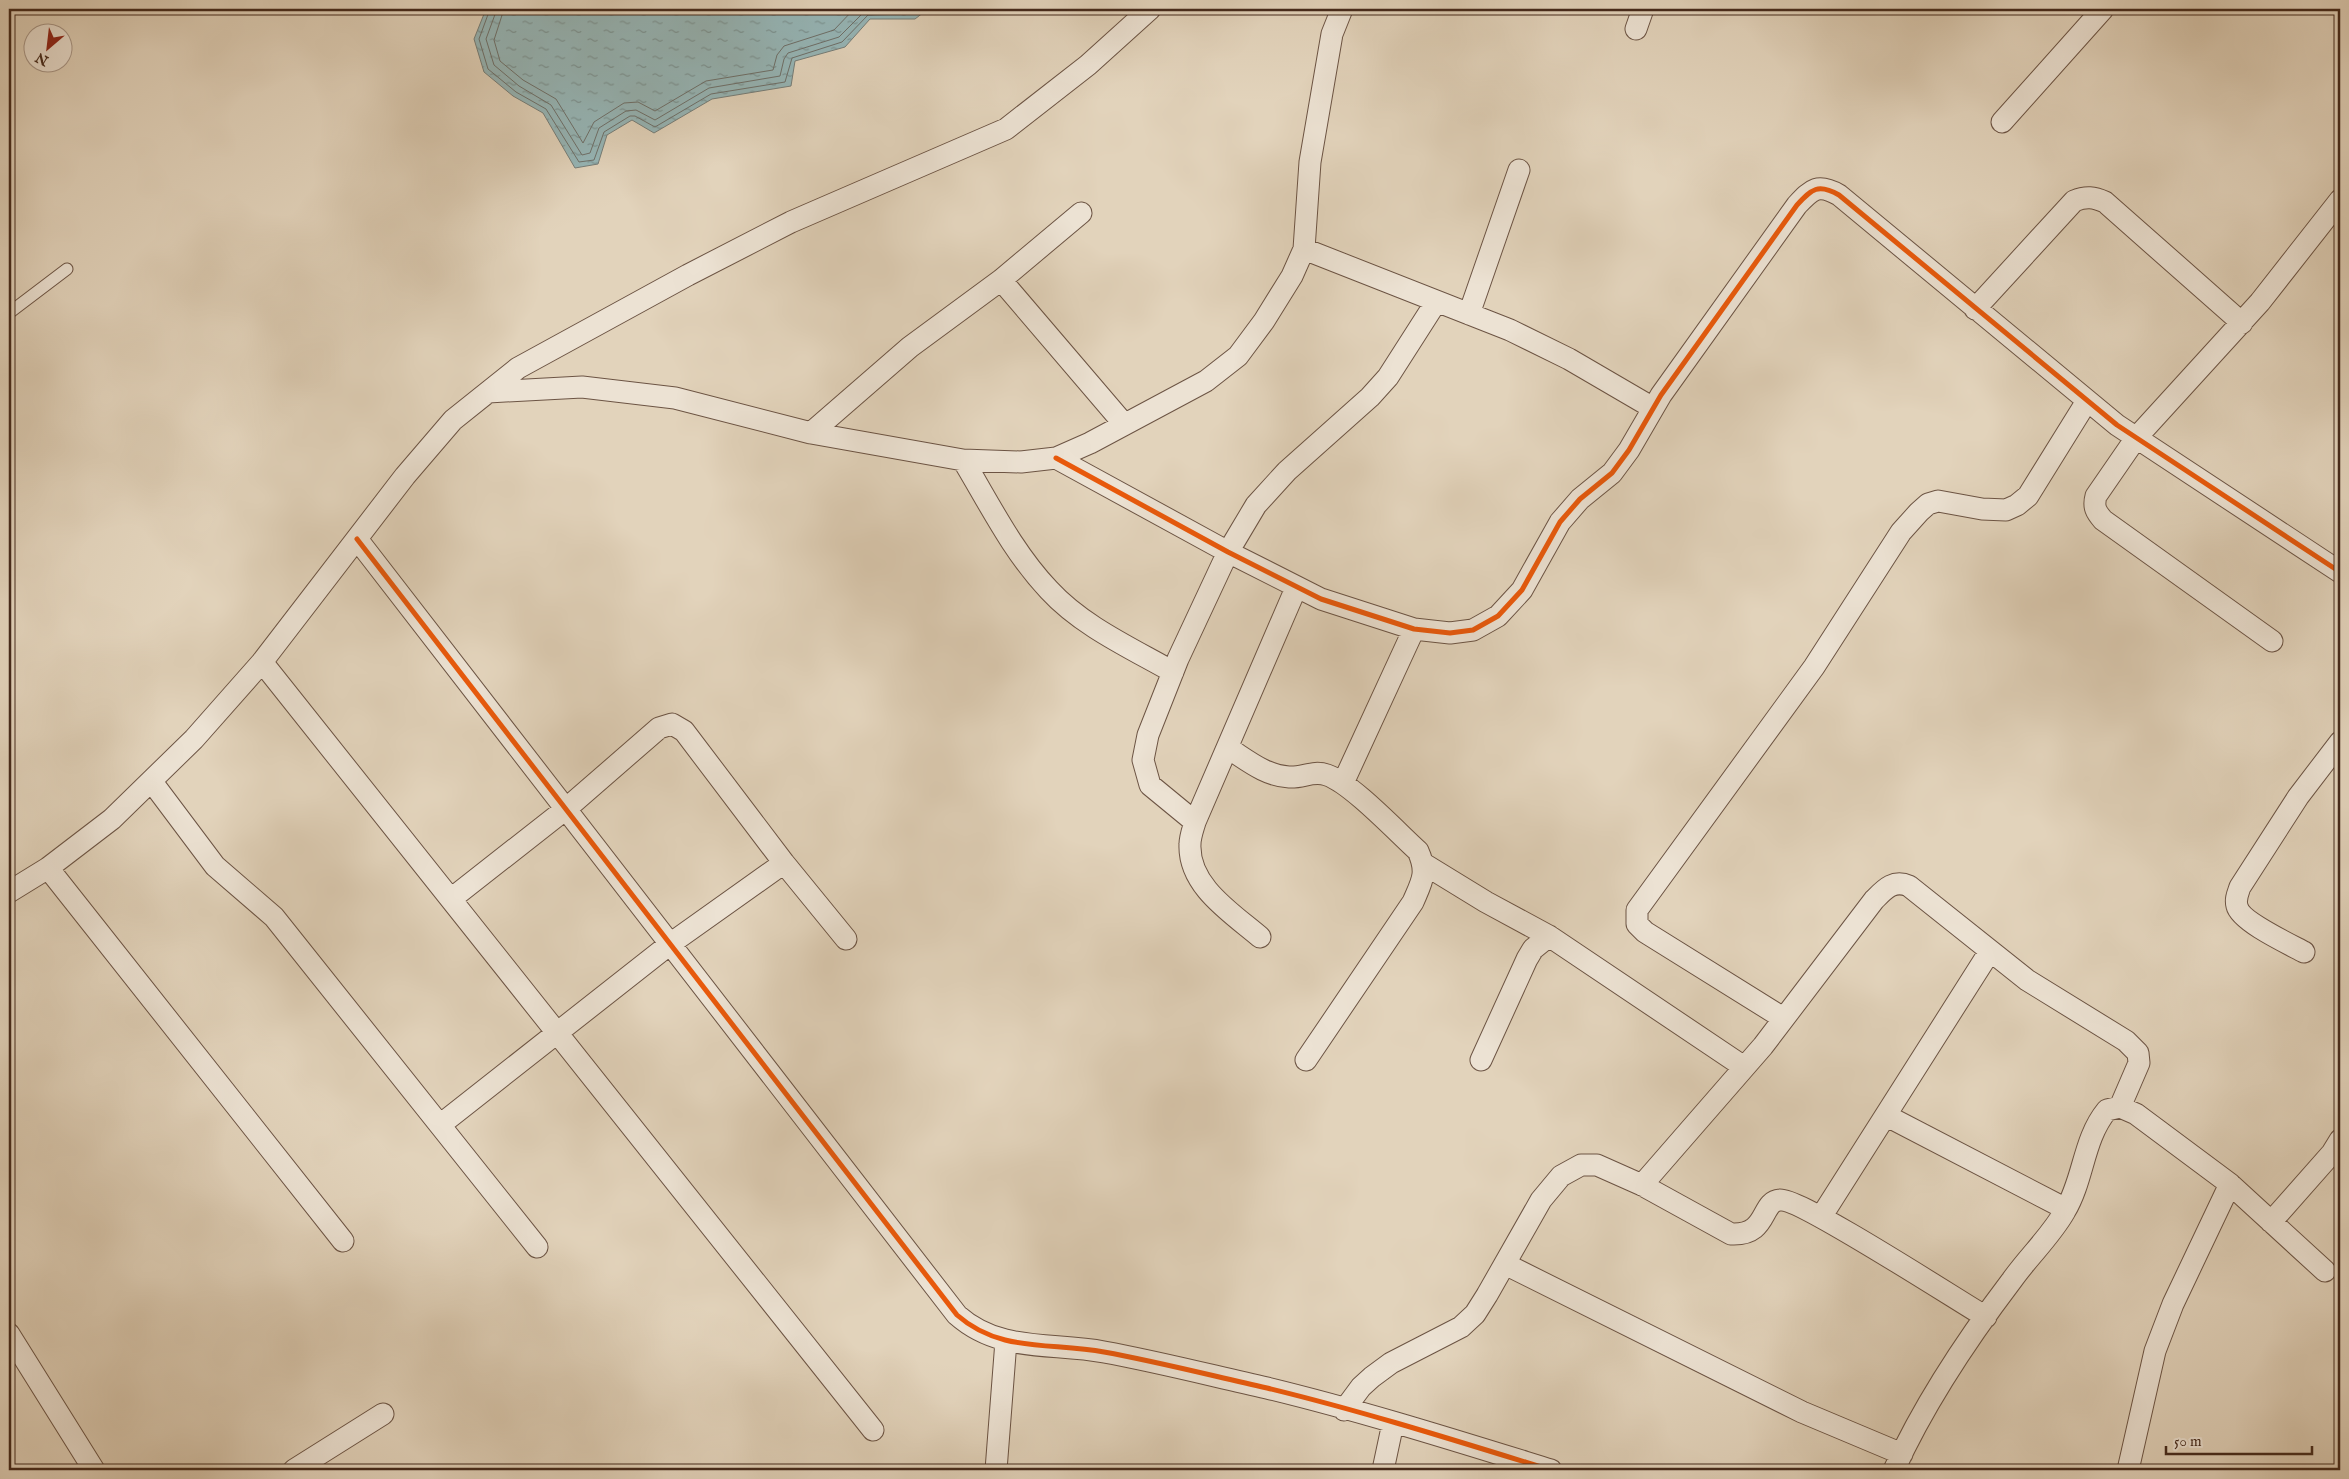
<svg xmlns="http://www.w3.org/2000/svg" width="2349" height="1479" font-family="'IM FELL English',serif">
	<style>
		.water { fill: url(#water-ripples); stroke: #767e79 }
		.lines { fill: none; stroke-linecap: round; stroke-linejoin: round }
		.shore { stroke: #6e706a; stroke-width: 1 }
		.service-casing { stroke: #6c5444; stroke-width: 13 }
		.minor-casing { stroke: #6c5444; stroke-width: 23 }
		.service { stroke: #ece2d3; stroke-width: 11 }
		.minor { stroke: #ece2d3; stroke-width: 21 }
		.cycleway-casing { stroke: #ece2d3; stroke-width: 8 }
		.cycleway { stroke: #e8590c; stroke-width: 5 }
	</style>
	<defs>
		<pattern id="water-ripples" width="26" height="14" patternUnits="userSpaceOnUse" patternTransform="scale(1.25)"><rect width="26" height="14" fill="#96b6b7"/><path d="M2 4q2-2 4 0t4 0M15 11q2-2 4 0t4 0" fill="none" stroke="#7c9494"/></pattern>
	</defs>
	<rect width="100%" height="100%" fill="#e2d3bb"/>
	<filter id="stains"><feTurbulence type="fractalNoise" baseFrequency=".004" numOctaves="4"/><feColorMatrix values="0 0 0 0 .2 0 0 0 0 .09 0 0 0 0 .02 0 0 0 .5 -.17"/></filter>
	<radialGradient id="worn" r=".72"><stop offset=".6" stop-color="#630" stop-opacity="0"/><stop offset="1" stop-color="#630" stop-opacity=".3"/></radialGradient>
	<path class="water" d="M 486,9 L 928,9 L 915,19 L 870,19 L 845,47 L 795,61 L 791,86 L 712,99 L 654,133 L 632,120 L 607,135 L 598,164 L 575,168 L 543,113 L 513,96 L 484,72 L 474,39 Z"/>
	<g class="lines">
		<path class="shore" d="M 490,9 L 479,39 L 488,69 L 516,92 L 546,109 L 579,162 L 594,160 L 604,132 L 630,116 L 635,116 L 655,127 L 711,94 L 785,82 L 792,58 L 842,42 L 868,15 L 913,14 L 920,9
			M 497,9 L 486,39 L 494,65 L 519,86 L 551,105 L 582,155 L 590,153 L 599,128 L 626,111 L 636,110 L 655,120 L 709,88 L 780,76 L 784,59 L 788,53 L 839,37 L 867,9
			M 504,9 L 494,40 L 500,61 L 523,80 L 556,99 L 583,143 L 594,122 L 624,103 L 638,102 L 655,111 L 706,81 L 773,70 L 777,55 L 784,46 L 834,30 L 854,9"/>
		<defs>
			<path id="service" d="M 9,313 L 67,269"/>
			<path id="minor" d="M 1636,29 L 1643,9
				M 2002,122 L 2103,9
				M 1304,249 L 1510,330 L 1569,359 L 1653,408
				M 1001,280 L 1124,424
				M 1975,309 L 2074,201 C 2086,196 2094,197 2105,202 L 2242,323
				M 1469,314 L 1519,170
				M 488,392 L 582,387 L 675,398 L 811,433 L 963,460 L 1021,462 L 1056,458 L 1090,443 L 1206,381 L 1238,356 L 1264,321 L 1292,276 L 1304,249 L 1310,162 L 1332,34 L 1342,9
				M 811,433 L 910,347 L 1001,280 L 1081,213
				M 1056,458 L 1228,552 L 1321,599 L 1414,629 L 1450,633 L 1473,630 L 1498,616 L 1522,590 L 1560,522 L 1580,499 L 1612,473 L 1629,450 L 1661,395 L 1797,205 C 1812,189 1818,183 1839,195 L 2117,425 L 2340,572
				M 963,460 C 990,505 1013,552 1049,590 C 1082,626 1131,648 1173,672
				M 357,539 L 957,1315 C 1000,1353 1051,1342 1104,1352 C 1159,1362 1213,1376 1267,1388 C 1362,1411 1457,1441 1551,1470
				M 2272,641 L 2103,520 C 2096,512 2093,507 2096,496 L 2136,438 L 2260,302 L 2340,200
				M 262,662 L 873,1430
				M 1228,748 C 1247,760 1266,776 1289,777 C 1303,778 1313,770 1327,775 C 1351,783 1397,832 1418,851 C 1428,873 1422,881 1413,902 L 1306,1060
				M 152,782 L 215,866 L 274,917 L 537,1247
				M 1343,783 L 1414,629
				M 1195,822 L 1150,785 L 1143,760 L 1148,735 L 1178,659 L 1228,552 L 1256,505 L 1287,471 L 1370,397 L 1388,377 L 1436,302
				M 1424,864 L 1486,902 L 1549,936 L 1744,1067
				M 48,868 L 343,1241
				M 9,892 L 48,868 L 112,819 L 194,739 L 262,662 L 405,476 L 453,420 L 518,368 L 688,275 L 791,222 L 1006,129 L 1088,65 L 1150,9
				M 451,899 L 567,808 L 659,728 L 672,724 L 684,731 L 784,863 L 846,939
				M 1260,937 C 1232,913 1188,886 1190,844 C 1190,837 1193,829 1195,822 L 1296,588
				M 2304,952 C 2289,944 2240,921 2237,906 C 2235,899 2238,893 2240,887 L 2298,797 L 2340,742
				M 1783,1018 L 1645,932 L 1637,924 L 1637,910 L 1814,667 L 1901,532 L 1919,512 L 1928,504 L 1938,501 L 1982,509 L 2006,510 L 2017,505 L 2028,496 L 2087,401
				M 1481,1060 L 1527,959 L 1533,949 L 1549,936
				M 1887,1116 L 2066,1209
				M 440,1125 L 670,944 L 784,863
				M 1642,1185 L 1763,1046 L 1874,900 C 1884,890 1893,879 1909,886 L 2027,980 L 2126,1041 L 2138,1053 L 2139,1063 L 2120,1107
				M 1821,1217 L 1990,951
				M 2271,1222 L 2332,1153 L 2340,1140
				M 1505,1264 L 1802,1412 L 1902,1454
				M 9,1334 L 94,1470
				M 1344,1410 L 1361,1387 L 1372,1377 L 1391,1363 L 1461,1327 L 1475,1314 L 1487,1295 L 1541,1200 L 1561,1176 L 1581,1165 L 1597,1165 L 1642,1185 L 1731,1234 C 1769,1236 1760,1201 1780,1200 C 1800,1198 1957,1300 1986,1317
				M 294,1470 L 383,1414
				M 996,1470 L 1006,1341
				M 1383,1470 L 1393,1423
				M 1894,1470 C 1924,1404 1968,1338 2012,1280 C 2029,1256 2051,1236 2065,1211 C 2084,1179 2083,1139 2107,1110 L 2120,1107 L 2136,1114 L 2230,1184 L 2325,1271
				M 2128,1470 L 2155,1351 L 2173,1304 L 2230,1184"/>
		</defs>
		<use href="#service" class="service-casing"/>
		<use href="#minor" class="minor-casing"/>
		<use href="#service" class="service"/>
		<use href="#minor" class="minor"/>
		<defs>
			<path id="cycleway" d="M 1056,458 L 1228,552 L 1321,599 L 1414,629 L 1450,633 L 1473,630 L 1498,616 L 1522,590 L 1560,522 L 1580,499 L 1612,473 L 1629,450 L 1661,395 L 1797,205 C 1812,189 1818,183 1839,195 L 2117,425 L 2340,572
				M 357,539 L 957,1315 C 1000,1353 1051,1342 1104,1352 C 1159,1362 1213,1376 1267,1388 C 1362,1411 1457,1441 1551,1470"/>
		</defs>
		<use href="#cycleway" class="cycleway-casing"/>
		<use href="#cycleway" class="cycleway"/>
	</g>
	<rect width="2349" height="1479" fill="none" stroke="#e2d3bb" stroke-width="30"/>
	<rect x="10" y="10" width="2329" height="1459" fill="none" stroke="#452a1c" stroke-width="2.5"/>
	<rect x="15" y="15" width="2319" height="1449" fill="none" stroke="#452a1c"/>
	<g transform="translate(48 48) rotate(208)"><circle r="24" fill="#ece2d3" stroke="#a9988a"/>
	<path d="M0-4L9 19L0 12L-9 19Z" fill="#8f2418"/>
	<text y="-8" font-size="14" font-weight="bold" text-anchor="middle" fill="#452a1c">N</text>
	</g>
	<path d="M2166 1446v8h146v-8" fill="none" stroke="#452a1c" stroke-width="2.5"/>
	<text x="2174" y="1446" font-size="15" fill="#452a1c" stroke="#ece2d3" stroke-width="4" paint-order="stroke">50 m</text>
	<rect width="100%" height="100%" filter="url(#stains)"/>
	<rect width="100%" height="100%" fill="url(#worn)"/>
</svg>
